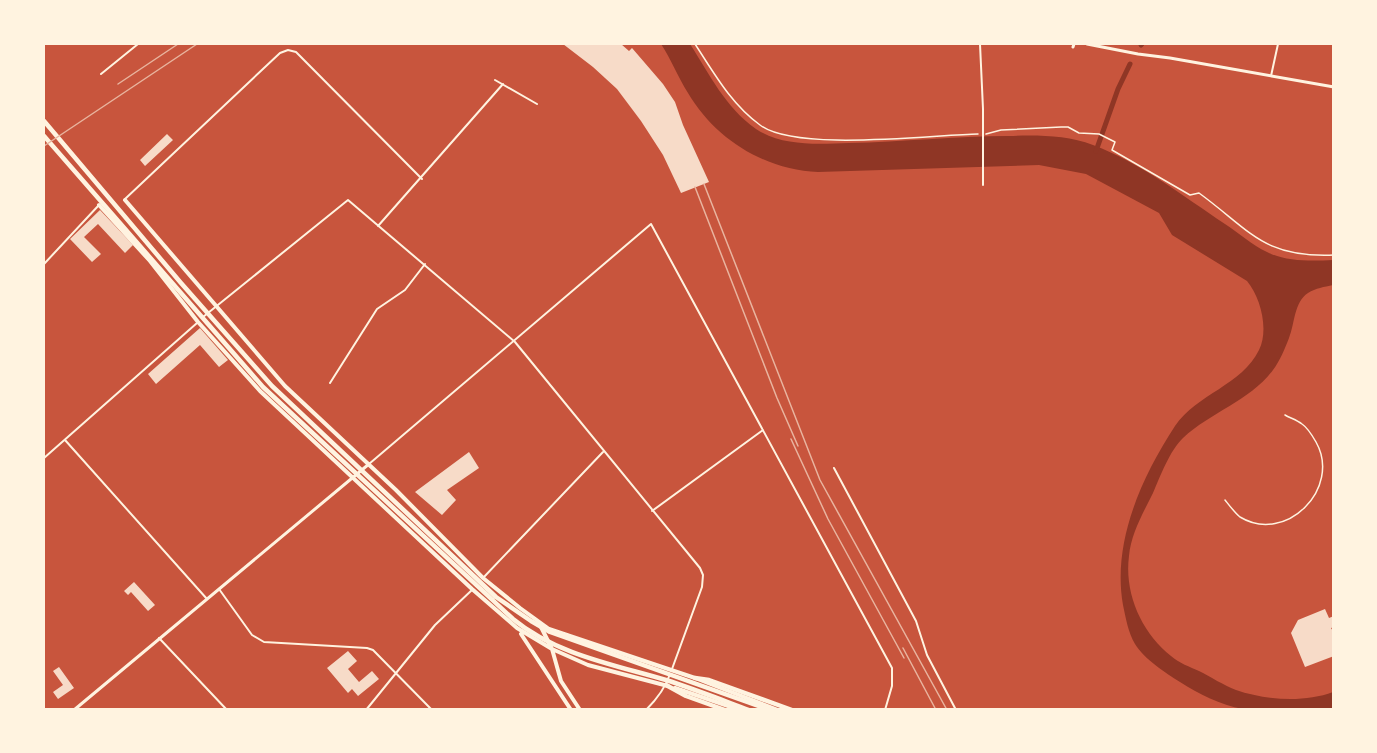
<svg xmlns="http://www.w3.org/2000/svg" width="1377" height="753" font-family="'Space Grotesk',sans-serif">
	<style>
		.water { fill: #8f3625 }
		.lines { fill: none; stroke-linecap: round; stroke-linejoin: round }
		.canal { stroke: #8f3625; stroke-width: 5 }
		.building { fill: #f7dbc8 }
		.path { stroke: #fff3e0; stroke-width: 1.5 }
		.pedestrian { stroke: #fff3e0; stroke-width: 1.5 }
		.minor { stroke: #fff3e0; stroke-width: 2 }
		.tertiary { stroke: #fff3e0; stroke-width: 3 }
		.secondary { stroke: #fff3e0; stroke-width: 4 }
		.trunk { stroke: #fff3e0; stroke-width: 4.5 }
		.rail { stroke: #e9b49f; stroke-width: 1.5 }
	</style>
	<rect width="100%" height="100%" fill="#c8553d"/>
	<path class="water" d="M 661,44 L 690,44 C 710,75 725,107 756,129 C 783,147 819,144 849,143 C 902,142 955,136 1008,136 C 1037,135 1066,135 1093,145 C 1141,163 1183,196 1225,224 C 1239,233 1252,245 1267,252 C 1287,262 1312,261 1333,260 L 1333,285 C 1324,287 1316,288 1308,293 C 1294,302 1295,323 1289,338 C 1285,348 1280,361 1273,370 C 1250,401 1211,412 1183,438 C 1170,450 1160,477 1153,493 C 1143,513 1131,534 1129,556 C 1124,594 1142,633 1171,656 C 1179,663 1190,667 1199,671 C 1211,677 1223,685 1236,690 C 1265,700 1304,703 1333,692 L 1333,709 C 1312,709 1291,709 1270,709 C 1261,709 1251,711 1243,709 C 1220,705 1199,694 1180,682 C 1166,673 1144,659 1135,644 C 1128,632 1126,619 1123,605 C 1112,543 1141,478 1175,426 C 1197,394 1242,385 1259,350 C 1269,330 1261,298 1247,281 L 1172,235 L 1159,213 L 1086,174 L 1039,165 L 818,172 C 765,170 715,139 688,93 C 678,77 671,59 661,44 Z"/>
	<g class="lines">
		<path class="canal" d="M 1141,45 L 1142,44
			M 1096,151 L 1118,89 L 1130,64"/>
	</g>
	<path class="building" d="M 563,44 L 621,44 L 629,51 L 632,48 L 663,84 L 675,102 L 683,125 L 709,182 L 681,193 L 663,155 L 641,121 L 617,89 L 593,67 Z
		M 167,134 L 173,140 L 145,166 L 140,160 Z
		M 100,210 L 133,245 L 125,253 L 98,224 L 84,237 L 101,254 L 92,262 L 70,239 Z
		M 200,328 L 228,360 L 219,367 L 200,345 L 156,384 L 148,374 Z
		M 469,452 L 479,468 L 447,490 L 456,500 L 442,515 L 415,492 Z
		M 134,582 L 155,605 L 148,611 L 131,592 L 128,595 L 124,591 Z
		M 1325,609 L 1329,618 L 1334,616 L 1334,627 L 1331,628 L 1334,633 L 1334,656 L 1305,667 L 1291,633 L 1298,620 Z
		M 348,651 L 357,661 L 348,669 L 359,682 L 372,671 L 379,679 L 358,696 L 352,689 L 348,693 L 327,668 Z
		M 59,667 L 74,688 L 58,699 L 53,692 L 63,685 L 53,671 Z"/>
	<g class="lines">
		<path class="path" d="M 695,44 C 714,73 731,104 760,125 C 796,152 930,135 978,134
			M 986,134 L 1001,130 L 1061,127 L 1068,127 L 1079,133 L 1099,134 L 1115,142 L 1112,150 L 1190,195 L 1199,193 C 1251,231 1263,258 1334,255"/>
		<path class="pedestrian" d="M 1225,500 C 1229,505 1235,513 1240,517 C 1286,545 1342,488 1316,442 C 1312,435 1308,428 1302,424 C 1297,420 1290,418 1285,415"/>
		<path class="minor" d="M 980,44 L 983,109 L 983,185
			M 101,74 L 138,44
			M 1271,76 L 1278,44
			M 495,80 L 537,104
			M 125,199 L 280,53 L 288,50 L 296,52 L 422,179
			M 378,226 L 503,84
			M 44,264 L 99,205
			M 203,317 L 348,200 L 515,342 L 700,568 L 703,575 L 702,587 L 672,669
			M 330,383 L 377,309 L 405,290 L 425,264
			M 65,440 L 207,599
			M 44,458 L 197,323
			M 369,464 L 651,224 L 892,668 L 892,686 L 885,710
			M 834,468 L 916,621 L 927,655 L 956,710
			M 652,511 L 763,430
			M 483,578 L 603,452
			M 219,589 L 252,635 L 264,642 L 367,648 L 373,650 L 432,710
			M 159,638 L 227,710
			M 366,710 L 435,625 L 473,589
			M 646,710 C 657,699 665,689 670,674"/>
		<path class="tertiary" d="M 1087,44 L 1138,54 L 1170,58 L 1334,87
			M 1073,47 L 1074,44
			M 74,710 L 369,464"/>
		<path class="secondary" d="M 125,200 L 285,386 L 396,490 L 483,578 L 520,608 L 549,629 L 695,678 L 778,710
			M 99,205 L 150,261 L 198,322 L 260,391 L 472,589 L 517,628 L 552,649 L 588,665 L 668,686
			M 541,627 L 552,649 L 561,681 L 580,710
			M 521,634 L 571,710
			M 675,688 L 740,710"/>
		<path class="trunk" d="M 44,121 L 181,283 L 272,386 L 496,597 L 531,621 L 550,632 L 770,710
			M 44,136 L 263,387 L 513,619 C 555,654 615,665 666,680 C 694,689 722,700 749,710
			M 695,678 L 709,680 L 792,710
			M 666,685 L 686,696 L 725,710"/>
		<path class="rail" d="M 118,84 L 178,44
			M 44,146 L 197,44
			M 704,184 L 820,480 L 947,710
			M 695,187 L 777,398 L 798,446
			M 791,439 L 828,519 L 904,658
			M 903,648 L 936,710"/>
	</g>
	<rect width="1377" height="753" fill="none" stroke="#fff3e0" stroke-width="90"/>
</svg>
